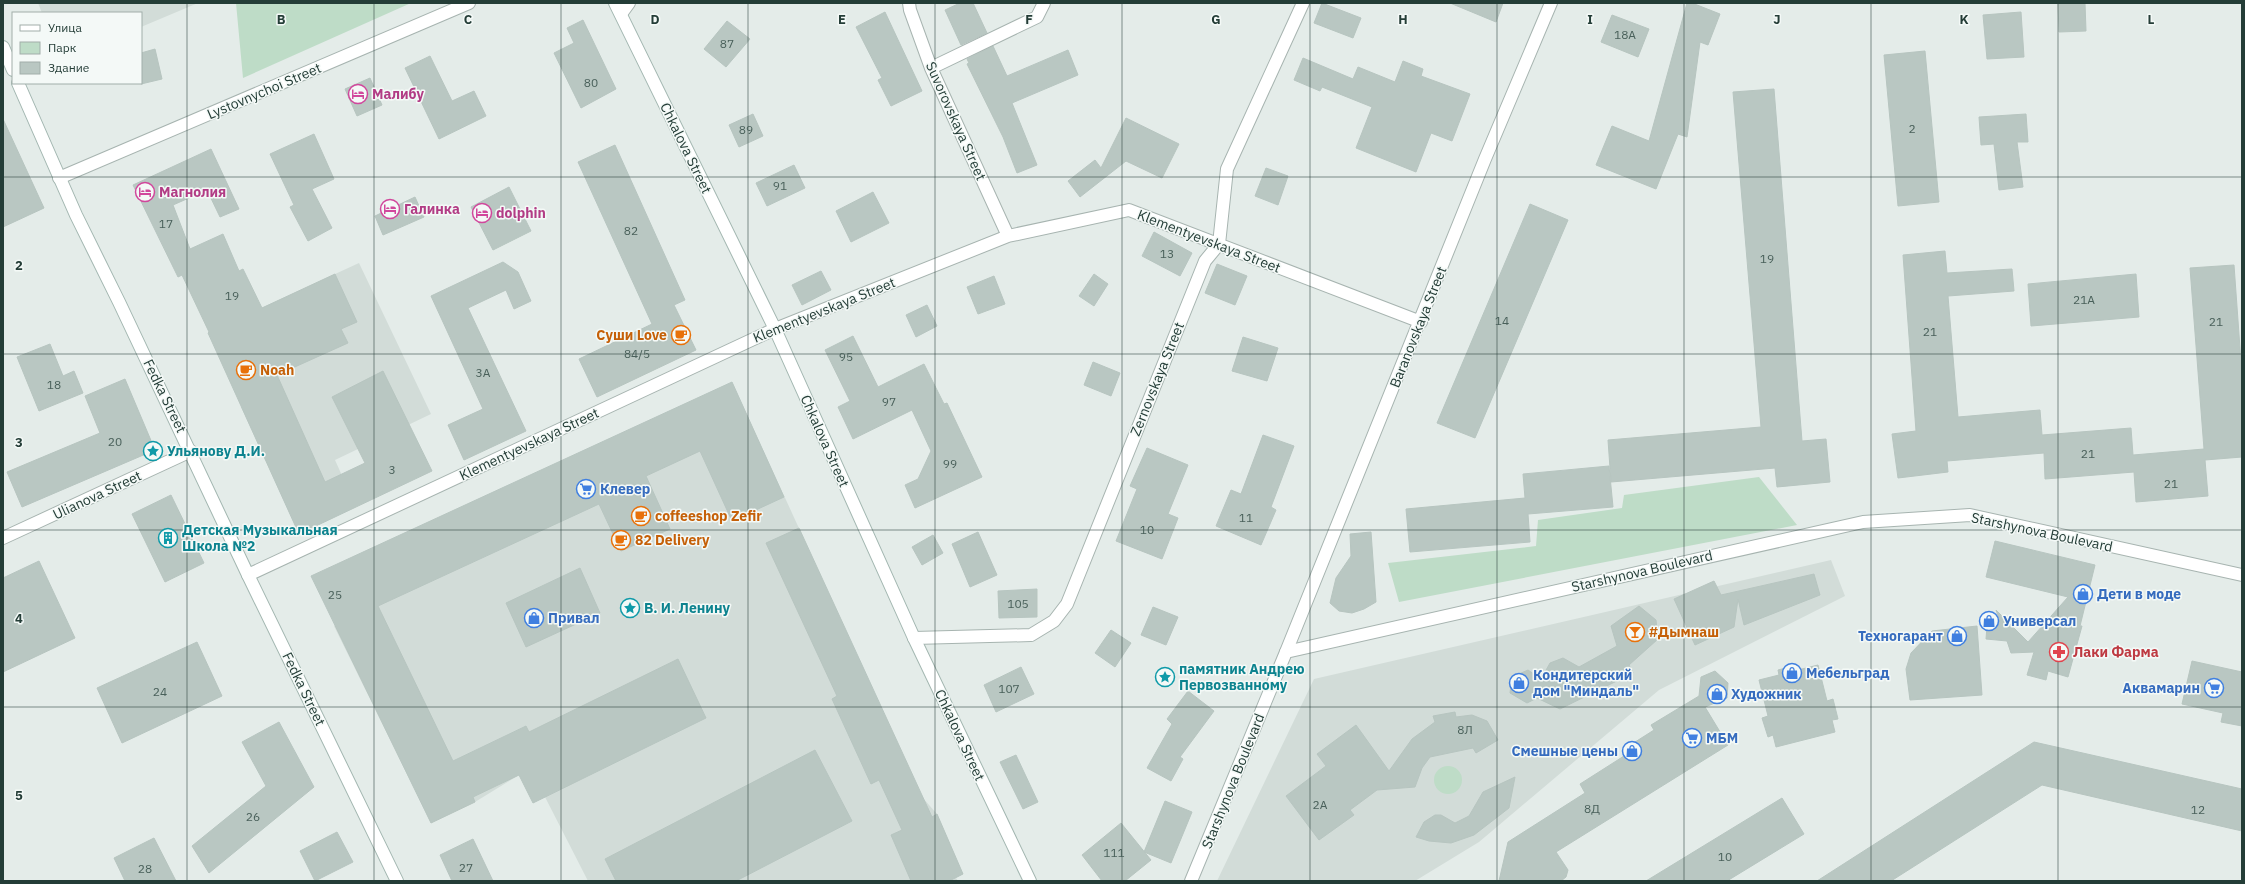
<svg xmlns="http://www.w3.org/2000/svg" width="2245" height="884" font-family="'IBM Plex Sans',sans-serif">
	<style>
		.built { fill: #d2dcd8 }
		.green { fill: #bedcc7 }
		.building { fill: #b9c7c2; stroke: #b7c5c0 }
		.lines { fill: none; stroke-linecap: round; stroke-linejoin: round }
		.minor-casing { stroke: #a7b4b0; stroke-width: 14 }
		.tertiary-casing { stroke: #a7b4b0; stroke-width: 14 }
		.secondary-casing { stroke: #a3b7b1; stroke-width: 14 }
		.minor { stroke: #fff; stroke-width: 12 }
		.tertiary { stroke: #fff; stroke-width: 12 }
		.secondary { stroke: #fff; stroke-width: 12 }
		.grid { fill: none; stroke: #243d37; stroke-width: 1; stroke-opacity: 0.55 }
		.labels { text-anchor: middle; stroke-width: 3; stroke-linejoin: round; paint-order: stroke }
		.number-label { font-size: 12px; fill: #49605a }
		.street-label { font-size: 14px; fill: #243d37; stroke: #f4f9f7 }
		.hotel-label { font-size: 14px; font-weight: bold; fill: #b23c85; stroke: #f4f9f7; text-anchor: start }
		.food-label { font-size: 14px; font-weight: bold; fill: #c56008; stroke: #f4f9f7; text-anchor: start }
		.culture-label { font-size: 14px; font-weight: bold; fill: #0d838f; stroke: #f4f9f7; text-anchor: start }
		.shop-label { font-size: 14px; font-weight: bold; fill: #366cbe; stroke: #f4f9f7; text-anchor: start }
		.health-label { font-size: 14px; font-weight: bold; fill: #be3a42; stroke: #f4f9f7; text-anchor: start }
		.grid-label { font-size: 13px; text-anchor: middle; font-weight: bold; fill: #243d37; stroke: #f4f9f7; stroke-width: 3; stroke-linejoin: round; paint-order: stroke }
	</style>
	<rect width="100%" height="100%" fill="#e4ece9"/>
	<path class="built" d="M 38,3 L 198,3 L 141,27 L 141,13 L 42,13 Z
		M 359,263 L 431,414 L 335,460 L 356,507 L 299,534 L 241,407 L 268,394 L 235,320 Z
		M 732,382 L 922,797 L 937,814 L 963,874 L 956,878 L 958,881 L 588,881 L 545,797 L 533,803 L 519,775 L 475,802 L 431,823 L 334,626 L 359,615 L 336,565 Z
		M 1831,560 L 1845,596 L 1659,690 L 1479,842 L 1415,881 L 1217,881 L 1314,679 Z"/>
	<path class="green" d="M 236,3 L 411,3 L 243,78 Z
		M 1759,477 L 1797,525 L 1399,602 L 1388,563 L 1536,546 L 1538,520 L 1622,508 L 1624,495 Z
		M1434 780a14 14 0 1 1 28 0a14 14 0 1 1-28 0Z"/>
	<path class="building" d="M 960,3 L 973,3 L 987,33 L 961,45 L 945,10 Z
		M 1322,3 L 1361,18 L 1353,38 L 1314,23 Z
		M 1450,3 L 1503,3 L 1496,22 Z
		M 1687,3 L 1692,3 L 1720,14 L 1708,45 L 1700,42 L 1687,137 L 1678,134 L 1656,189 L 1596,165 L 1612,126 L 1649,141 Z
		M 2058,3 L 2085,3 L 2086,31 L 2059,32 Z
		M 885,12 L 922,91 L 891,106 L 878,80 L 882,78 L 856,27 Z
		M 2021,12 L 2024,57 L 1987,59 L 1983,15 Z
		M 1612,15 L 1649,29 L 1638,57 L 1601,42 Z
		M 583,20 L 616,89 L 581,108 L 554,53 L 574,43 L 567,28 Z
		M 727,21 L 750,39 L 726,67 L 704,49 Z
		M 993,46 L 1007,76 L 1068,50 L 1078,75 L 1012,103 L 1037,165 L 1017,173 L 1003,137 L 967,64 L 969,63 L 967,59 Z
		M 155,49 L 162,79 L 141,84 L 141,53 Z
		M 1925,51 L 1939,202 L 1898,206 L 1884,55 Z
		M 430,56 L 452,101 L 474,91 L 486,116 L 439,139 L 405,68 Z
		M 1303,58 L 1353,79 L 1358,67 L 1395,82 L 1403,61 L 1423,69 L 1421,76 L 1470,94 L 1452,141 L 1431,133 L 1416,172 L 1356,148 L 1372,107 L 1322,87 L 1320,91 L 1294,80 Z
		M 370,78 L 382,105 L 357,116 L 345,89 Z
		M 1774,89 L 1802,441 L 1826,439 L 1830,482 L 1777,487 L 1775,468 L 1611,482 L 1608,440 L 1761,427 L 1733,92 Z
		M 753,114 L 763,136 L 739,147 L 729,125 Z
		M 2026,114 L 2028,142 L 2017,142 L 2023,187 L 1999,190 L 1994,144 L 1981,145 L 1979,117 Z
		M 1126,118 L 1179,144 L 1162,178 L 1126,161 L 1080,197 L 1068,181 L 1095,160 L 1101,168 Z
		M 3,119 L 44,208 L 3,227 Z
		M 314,134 L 334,179 L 312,189 L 332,228 L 308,241 L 290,207 L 294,205 L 270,154 Z
		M 615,145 L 685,300 L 674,305 L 696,350 L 597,397 L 579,359 L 652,324 L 578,162 Z
		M 211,149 L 239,209 L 220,217 L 207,190 L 173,205 L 190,249 L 223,234 L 239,271 L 243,269 L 262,308 L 335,274 L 357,322 L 341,329 L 348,343 L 277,375 L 325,482 L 365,463 L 332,397 L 383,371 L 432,471 L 299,534 L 208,333 L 209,332 L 182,275 L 178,277 L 133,185 Z
		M 794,165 L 805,188 L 767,206 L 756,183 Z
		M 1266,168 L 1288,176 L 1278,205 L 1255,196 Z
		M 509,187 L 531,231 L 493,250 L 471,207 Z
		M 873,192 L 889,223 L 851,242 L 836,211 Z
		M 415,197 L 424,217 L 383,235 L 375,216 Z
		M 1530,204 L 1568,220 L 1475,438 L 1437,423 Z
		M 1154,232 L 1192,253 L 1180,276 L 1142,256 Z
		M 1945,251 L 1947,273 L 2012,269 L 2014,291 L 1948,296 L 1958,417 L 2040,410 L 2042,435 L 2131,428 L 2133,455 L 2204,449 L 2190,268 L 2234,265 L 2242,376 L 2242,457 L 2205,460 L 2208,496 L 2136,502 L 2134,472 L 2045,479 L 2044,453 L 1947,461 L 1948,472 L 1898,478 L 1892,434 L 1916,431 L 1903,255 Z
		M 503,262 L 518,272 L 531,301 L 514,309 L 506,290 L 468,308 L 526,431 L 464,460 L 448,425 L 483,409 L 431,296 Z
		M 1217,264 L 1247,276 L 1235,305 L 1205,293 Z
		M 821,271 L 831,290 L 802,305 L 792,285 Z
		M 1094,274 L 1108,284 L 1094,306 L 1079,296 Z
		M 2136,274 L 2139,317 L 2031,326 L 2028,284 Z
		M 994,276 L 1005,304 L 978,314 L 967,287 Z
		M 927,305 L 937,326 L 916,337 L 906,315 Z
		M 853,336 L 878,387 L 924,364 L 944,404 L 947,403 L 982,477 L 915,508 L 905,485 L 918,479 L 931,451 L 912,410 L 853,439 L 838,407 L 850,401 L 825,350 Z
		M 1243,337 L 1278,348 L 1267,381 L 1232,371 Z
		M 50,344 L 63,376 L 74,371 L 83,393 L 39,411 L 17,357 Z
		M 1093,362 L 1120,373 L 1111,396 L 1084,385 Z
		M 125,379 L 155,450 L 22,507 L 7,472 L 100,433 L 85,396 Z
		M 732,382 L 784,497 L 732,521 L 700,451 L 646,476 L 670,529 L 621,551 L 599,504 L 378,606 L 453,761 L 526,726 L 529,732 L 678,659 L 706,718 L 533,803 L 519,775 L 473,797 L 475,802 L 431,823 L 311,576 Z
		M 1263,435 L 1294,446 L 1271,507 L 1276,510 L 1261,545 L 1216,526 L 1231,490 L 1241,494 Z
		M 1147,448 L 1188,465 L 1168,514 L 1178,518 L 1162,559 L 1116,541 L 1137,489 L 1130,486 Z
		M 1609,466 L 1613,507 L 1528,514 L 1530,542 L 1410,552 L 1406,509 L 1525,498 L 1523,474 Z
		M 171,495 L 204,563 L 165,582 L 132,514 Z
		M 799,528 L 932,817 L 937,814 L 963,874 L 949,881 L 911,881 L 891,835 L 902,830 L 879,780 L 871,784 L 832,699 L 837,696 L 766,543 Z
		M 978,532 L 997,575 L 970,587 L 952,544 Z
		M 1371,532 L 1376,602 L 1364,609 L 1352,613 L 1339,611 L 1330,603 L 1336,578 L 1351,556 L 1350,534 Z
		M 933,535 L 943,553 L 922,565 L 912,547 Z
		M 1995,541 L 2095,565 L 2080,626 L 2082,626 L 2068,677 L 2048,671 L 2046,680 L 2027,675 L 2034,652 L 2011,653 L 2007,641 L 1986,639 L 1988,614 L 2000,621 L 1996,610 L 2028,642 L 2068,597 L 1986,577 Z
		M 39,561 L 75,638 L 3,672 L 3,578 Z
		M 580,568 L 600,613 L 526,647 L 506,603 Z
		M 1814,574 L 1820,595 L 1744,625 L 1738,599 L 1734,627 L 1695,645 L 1674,599 L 1714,581 L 1721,595 Z
		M 1037,589 L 1037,617 L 999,618 L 998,591 Z
		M 1639,606 L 1656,620 L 1658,639 L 1629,665 L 1633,673 L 1560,709 L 1537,698 L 1527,703 L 1510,693 L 1512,677 L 1528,670 L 1541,679 L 1550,663 L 1563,658 L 1579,667 L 1617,646 L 1611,626 Z
		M 1153,607 L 1178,617 L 1166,645 L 1141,635 Z
		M 1977,626 L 1982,695 L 1910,700 L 1906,669 L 1911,653 L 1932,631 Z
		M 1111,630 L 1131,643 L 1115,667 L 1095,653 Z
		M 197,642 L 222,696 L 122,743 L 97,688 Z
		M 2192,661 L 2242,672 L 2242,726 L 2221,722 L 2223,713 L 2182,704 Z
		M 1797,665 L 1798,670 L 1818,665 L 1827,701 L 1833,699 L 1838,719 L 1832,720 L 1835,732 L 1776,747 L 1773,735 L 1768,737 L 1762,718 L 1768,716 L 1759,680 L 1779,675 L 1778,670 Z
		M 1021,667 L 1034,694 L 996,712 L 984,685 Z
		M 1715,671 L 1728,683 L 1727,698 L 1705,707 L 1728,745 L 1556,852 L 1568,870 L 1566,877 L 1561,881 L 1499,881 L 1508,842 L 1585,793 L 1580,784 L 1635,749 L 1632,744 L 1654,730 L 1651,725 L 1699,696 L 1701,677 Z
		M 1188,691 L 1214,711 L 1180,757 L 1183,759 L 1171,781 L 1147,768 L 1172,724 L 1167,719 Z
		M 1455,712 L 1456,717 L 1472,715 L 1487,721 L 1498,740 L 1476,753 L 1473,748 L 1430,757 L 1422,768 L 1415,787 L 1377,790 L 1350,810 L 1354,815 L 1319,840 L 1286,796 L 1326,766 L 1317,754 L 1356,725 L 1389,771 L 1412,739 L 1435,722 L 1433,716 Z
		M 279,722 L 314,787 L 209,873 L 192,846 L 266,786 L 242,742 Z
		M 2034,742 L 2242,789 L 2242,831 L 2042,785 L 1891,881 L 1817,881 Z
		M 815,750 L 852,821 L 736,881 L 616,881 L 605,859 Z
		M 1016,755 L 1038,802 L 1023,809 L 1000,762 Z
		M 1515,777 L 1509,808 L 1474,835 L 1451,843 L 1429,841 L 1416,837 L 1424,822 L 1435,815 L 1441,815 L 1455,823 L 1469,816 L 1483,792 Z
		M 1782,798 L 1804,834 L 1727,881 L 1646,881 Z
		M 1165,801 L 1192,812 L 1171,863 L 1144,852 Z
		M 1121,823 L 1151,860 L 1125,881 L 1102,881 L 1082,855 Z
		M 337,832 L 353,862 L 315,881 L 300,851 Z
		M 154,838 L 176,881 L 125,881 L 114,858 Z
		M 473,839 L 493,881 L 452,881 L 440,855 Z"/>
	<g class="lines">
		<defs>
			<path id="minor" d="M 909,3 L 910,10 L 931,68 L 1008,236
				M 621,14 L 629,3
				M 931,68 L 1037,17 L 1044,3
				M 59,178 L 469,3
				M 3,538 L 191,451
				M 248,575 L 775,329 L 1008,236 L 1129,210 L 1421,322
				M 914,638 L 1031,635 L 1054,621 L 1067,604 L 1205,261 L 1219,244 L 1227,169 L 1303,3
				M 1286,652 L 1485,159 L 1551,3"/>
			<path id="tertiary" d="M 1191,881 L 1286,652 L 1863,522 L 1970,515 L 2242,575"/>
			<path id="secondary" d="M 615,3 L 775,329 L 914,638 L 1030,881
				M 3,47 L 13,70
				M 18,83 L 76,215 L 119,302 L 248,575 L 397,881"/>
		</defs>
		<use href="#minor" class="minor-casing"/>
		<use href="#tertiary" class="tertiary-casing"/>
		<use href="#secondary" class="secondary-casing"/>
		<use href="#minor" class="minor"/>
		<use href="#tertiary" class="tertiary"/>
		<use href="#secondary" class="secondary"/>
	</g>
	<path class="grid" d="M 187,3 L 187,881M 374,3 L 374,881M 561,3 L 561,881M 748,3 L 748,881M 935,3 L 935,881M 1122,3 L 1122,881M 1310,3 L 1310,881M 1497,3 L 1497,881M 1684,3 L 1684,881M 1871,3 L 1871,881M 2058,3 L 2058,881M 3,177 L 2242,177M 3,354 L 2242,354M 3,530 L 2242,530M 3,707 L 2242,707"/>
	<defs>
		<symbol id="hotel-ring" viewBox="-11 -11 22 22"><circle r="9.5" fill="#f4f9f7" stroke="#d1479c" stroke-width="1.5"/><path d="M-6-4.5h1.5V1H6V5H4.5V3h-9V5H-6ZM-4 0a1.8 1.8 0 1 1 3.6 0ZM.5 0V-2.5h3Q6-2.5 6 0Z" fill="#d1479c"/></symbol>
		<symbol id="cafe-ring" viewBox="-11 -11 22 22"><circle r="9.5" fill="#f4f9f7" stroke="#e8710a" stroke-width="1.5"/><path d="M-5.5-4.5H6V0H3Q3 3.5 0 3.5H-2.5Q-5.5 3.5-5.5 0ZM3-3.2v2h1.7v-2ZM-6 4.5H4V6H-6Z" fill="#e8710a"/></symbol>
		<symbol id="sight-ring" viewBox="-11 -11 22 22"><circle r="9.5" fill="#f4f9f7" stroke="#0f9aa8" stroke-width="1.5"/><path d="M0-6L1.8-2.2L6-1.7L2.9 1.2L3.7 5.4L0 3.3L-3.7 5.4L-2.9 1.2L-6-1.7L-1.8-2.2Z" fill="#0f9aa8"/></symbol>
		<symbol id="supermarket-ring" viewBox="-11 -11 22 22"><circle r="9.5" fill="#f4f9f7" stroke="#3f7fe0" stroke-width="1.5"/><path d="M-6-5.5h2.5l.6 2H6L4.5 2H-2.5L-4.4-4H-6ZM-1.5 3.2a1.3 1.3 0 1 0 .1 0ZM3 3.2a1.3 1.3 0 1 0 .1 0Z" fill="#3f7fe0"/></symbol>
		<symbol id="building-ring" viewBox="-11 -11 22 22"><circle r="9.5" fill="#f4f9f7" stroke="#0f9aa8" stroke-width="1.5"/><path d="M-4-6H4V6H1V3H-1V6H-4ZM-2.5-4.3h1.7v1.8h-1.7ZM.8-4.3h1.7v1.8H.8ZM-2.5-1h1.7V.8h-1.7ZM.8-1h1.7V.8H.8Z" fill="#0f9aa8"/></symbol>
		<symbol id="shop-ring" viewBox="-11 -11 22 22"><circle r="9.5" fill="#f4f9f7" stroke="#3f7fe0" stroke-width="1.5"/><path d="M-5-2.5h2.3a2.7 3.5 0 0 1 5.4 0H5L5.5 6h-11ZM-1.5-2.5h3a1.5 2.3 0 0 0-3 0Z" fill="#3f7fe0"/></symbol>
		<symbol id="bar-ring" viewBox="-11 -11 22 22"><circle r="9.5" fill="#f4f9f7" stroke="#e8710a" stroke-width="1.5"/><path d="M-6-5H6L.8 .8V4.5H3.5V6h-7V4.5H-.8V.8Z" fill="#e8710a"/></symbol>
		<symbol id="pharmacy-ring" viewBox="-11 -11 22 22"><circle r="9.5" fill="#f4f9f7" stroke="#e0444e" stroke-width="1.5"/><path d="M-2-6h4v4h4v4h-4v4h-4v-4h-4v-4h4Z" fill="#e0444e"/></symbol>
	</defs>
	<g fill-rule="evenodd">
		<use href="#hotel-ring" x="347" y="83" width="22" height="22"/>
		<use href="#hotel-ring" x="134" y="181" width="22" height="22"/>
		<use href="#hotel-ring" x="379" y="198" width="22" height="22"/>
		<use href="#hotel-ring" x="471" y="202" width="22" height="22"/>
		<use href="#cafe-ring" x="670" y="324" width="22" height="22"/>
		<use href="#cafe-ring" x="235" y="359" width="22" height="22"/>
		<use href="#sight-ring" x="142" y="440" width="22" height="22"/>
		<use href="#supermarket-ring" x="575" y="478" width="22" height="22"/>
		<use href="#cafe-ring" x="630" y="505" width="22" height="22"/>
		<use href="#building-ring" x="157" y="527" width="22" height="22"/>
		<use href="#cafe-ring" x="610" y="529" width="22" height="22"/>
		<use href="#shop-ring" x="2072" y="583" width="22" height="22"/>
		<use href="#sight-ring" x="619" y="597" width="22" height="22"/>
		<use href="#shop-ring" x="523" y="607" width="22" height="22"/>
		<use href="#shop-ring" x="1978" y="610" width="22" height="22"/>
		<use href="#bar-ring" x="1624" y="621" width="22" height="22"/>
		<use href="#shop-ring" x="1946" y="625" width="22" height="22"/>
		<use href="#pharmacy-ring" x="2048" y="641" width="22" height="22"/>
		<use href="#shop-ring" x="1781" y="662" width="22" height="22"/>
		<use href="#sight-ring" x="1154" y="666" width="22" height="22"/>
		<use href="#shop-ring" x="1508" y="672" width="22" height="22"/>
		<use href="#supermarket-ring" x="2203" y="677" width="22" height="22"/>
		<use href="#shop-ring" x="1706" y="683" width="22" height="22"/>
		<use href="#supermarket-ring" x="1681" y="727" width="22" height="22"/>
		<use href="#shop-ring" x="1621" y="740" width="22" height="22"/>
	</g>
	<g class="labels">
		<g class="number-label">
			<text x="1625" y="39">18А</text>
			<text x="727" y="48">87</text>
			<text x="591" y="87">80</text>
			<text x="1912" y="133">2</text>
			<text x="746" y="134">89</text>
			<text x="780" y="190">91</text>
			<text x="166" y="228">17</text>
			<text x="631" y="235">82</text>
			<text x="1167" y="258">13</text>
			<text x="1767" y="263">19</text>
			<text x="232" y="300">19</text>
			<text x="2084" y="304">21А</text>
			<text x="1502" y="325">14</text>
			<text x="2216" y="326">21</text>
			<text x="1930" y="336">21</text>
			<text x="637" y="358">84/5</text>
			<text x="846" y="361">95</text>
			<text x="483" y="377">3А</text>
			<text x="54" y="389">18</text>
			<text x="889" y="406">97</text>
			<text x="115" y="446">20</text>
			<text x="2088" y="458">21</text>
			<text x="950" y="468">99</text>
			<text x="392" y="474">3</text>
			<text x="2171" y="488">21</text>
			<text x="1246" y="522">11</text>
			<text x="1147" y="534">10</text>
			<text x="335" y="599">25</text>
			<text x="1018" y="608">105</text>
			<text x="1009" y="693">107</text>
			<text x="160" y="696">24</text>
			<text x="1465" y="734">8Л</text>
			<text x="1320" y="809">2А</text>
			<text x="1592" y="813">8Д</text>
			<text x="2198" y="814">12</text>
			<text x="253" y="821">26</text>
			<text x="1114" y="857">111</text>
			<text x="1725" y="861">10</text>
			<text x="466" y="872">27</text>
			<text x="145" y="873">28</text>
		</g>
		<g class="street-label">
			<text transform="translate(264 91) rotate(-23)" y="5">Lystovnychoi Street</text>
			<text transform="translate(956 121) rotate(66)" y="5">Suvorovskaya Street</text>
			<text transform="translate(686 148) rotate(64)" y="5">Chkalova Street</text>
			<text transform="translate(1209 241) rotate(21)" y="5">Klementyevskaya Street</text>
			<text transform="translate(824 310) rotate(-22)" y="5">Klementyevskaya Street</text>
			<text transform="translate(1418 327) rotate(-68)" y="5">Baranovskaya Street</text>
			<text transform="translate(1157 379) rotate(-68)" y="5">Zernovskaya Street</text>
			<text transform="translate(165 396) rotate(64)" y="5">Fedka Street</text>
			<text transform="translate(825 441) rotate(66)" y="5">Chkalova Street</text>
			<text transform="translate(529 444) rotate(-25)" y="5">Klementyevskaya Street</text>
			<text transform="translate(97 495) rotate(-25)" y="5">Ulianova Street</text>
			<text transform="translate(2042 532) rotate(12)" y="5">Starshynova Boulevard</text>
			<text transform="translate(1642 571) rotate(-13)" y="5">Starshynova Boulevard</text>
			<text transform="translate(304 689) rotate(64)" y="5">Fedka Street</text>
			<text transform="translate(960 735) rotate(65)" y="5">Chkalova Street</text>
			<text transform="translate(1233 781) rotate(-68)" y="5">Starshynova Boulevard</text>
		</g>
		<g class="hotel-label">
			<text x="372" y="99">Малибу</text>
			<text x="159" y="197">Магнолия</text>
			<text x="404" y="214">Галинка</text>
			<text x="496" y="218">dolphin</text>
		</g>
		<g class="food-label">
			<text x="667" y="340" text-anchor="end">Суши Love</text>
			<text x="260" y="375">Noah</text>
			<text x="655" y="521">coffeeshop Zefir</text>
			<text x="635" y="545">82 Delivery</text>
			<text x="1649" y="637">#Дымнаш</text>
		</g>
		<g class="culture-label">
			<text x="167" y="456">Ульянову Д.И.</text>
			<text x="182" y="535">Детская Музыкальная<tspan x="182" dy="16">Школа №2</tspan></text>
			<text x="644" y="613">В. И. Ленину</text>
			<text x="1179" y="674">памятник Андрею<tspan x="1179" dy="16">Первозванному</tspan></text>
		</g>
		<g class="shop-label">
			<text x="600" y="494">Клевер</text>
			<text x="2097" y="599">Дети в моде</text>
			<text x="548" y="623">Привал</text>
			<text x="2003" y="626">Универсал</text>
			<text x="1943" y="641" text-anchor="end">Техногарант</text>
			<text x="1806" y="678">Мебельград</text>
			<text x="1533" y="680">Кондитерский<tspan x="1533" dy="16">дом "Миндаль"</tspan></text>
			<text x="2200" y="693" text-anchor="end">Аквамарин</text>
			<text x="1731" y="699">Художник</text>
			<text x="1706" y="743">МБМ</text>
			<text x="1618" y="756" text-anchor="end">Смешные цены</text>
		</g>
		<g class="health-label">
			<text x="2073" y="657">Лаки Фарма</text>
		</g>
	</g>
	<g class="grid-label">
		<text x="281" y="24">B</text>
		<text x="468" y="24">C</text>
		<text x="655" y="24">D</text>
		<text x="842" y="24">E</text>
		<text x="1029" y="24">F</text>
		<text x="1216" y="24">G</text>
		<text x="1403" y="24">H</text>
		<text x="1590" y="24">I</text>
		<text x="1777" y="24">J</text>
		<text x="1964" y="24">K</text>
		<text x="2151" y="24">L</text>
		<text x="19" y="270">2</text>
		<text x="19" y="447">3</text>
		<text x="19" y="623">4</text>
		<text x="19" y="800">5</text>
	</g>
	<rect width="2245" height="884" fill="none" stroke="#243d37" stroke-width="8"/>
	<rect x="12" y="12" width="130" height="72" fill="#f4f9f7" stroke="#a1aeaa"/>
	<rect x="20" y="25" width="20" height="6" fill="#ffffff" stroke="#a1aeaa"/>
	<text x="48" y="32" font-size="12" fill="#243d37">Улица</text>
	<rect x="20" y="42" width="20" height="12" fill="#bedcc7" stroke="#a1aeaa"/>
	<text x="48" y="52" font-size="12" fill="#243d37">Парк</text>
	<rect x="20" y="62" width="20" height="12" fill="#b9c7c2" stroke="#a1aeaa"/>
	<text x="48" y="72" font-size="12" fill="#243d37">Здание</text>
</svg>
